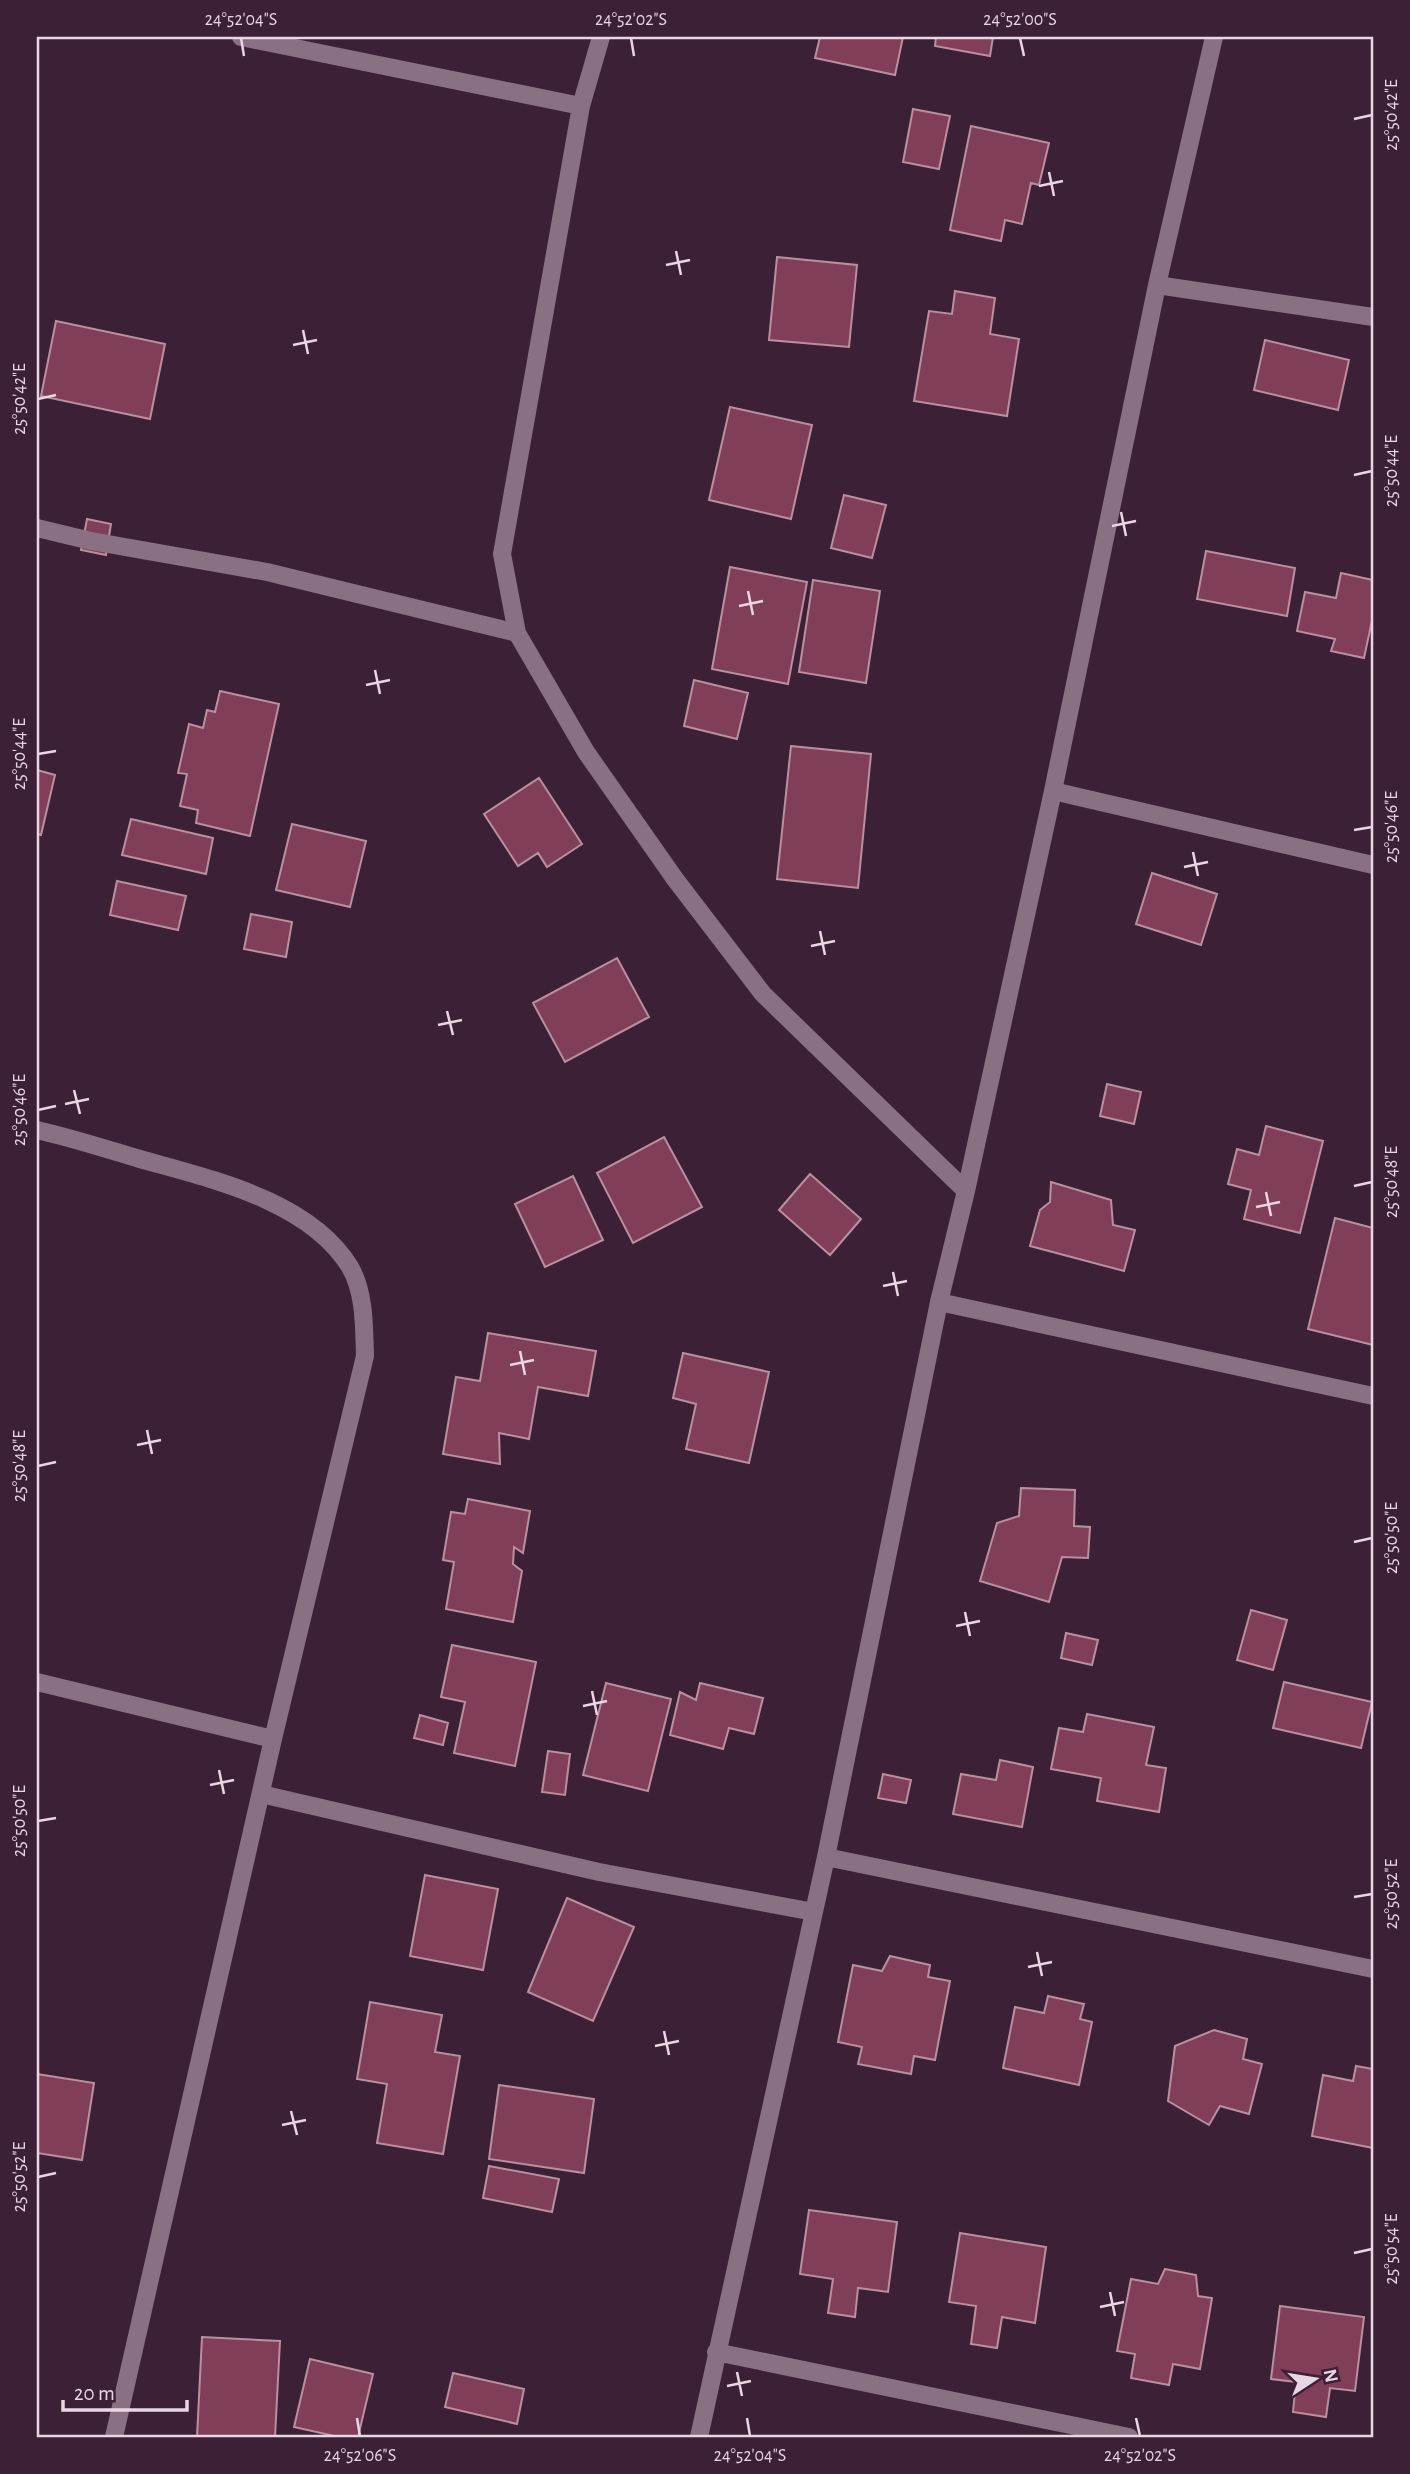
<svg xmlns="http://www.w3.org/2000/svg" width="1410" height="2474" font-family="'Alegreya Sans',sans-serif">
	<style>
		.building { fill: #803e59; stroke: #ba8f9e; stroke-width: 2 }
		.lines { fill: none; stroke-linecap: round; stroke-linejoin: round }
		.minor { stroke: #8a7083; stroke-width: 18 }
		.ticks { fill: none; stroke: #e9d6e3; stroke-width: 2.5 }
		.neatline { fill: none; stroke: #e9d6e3; stroke-width: 2.5 }
		.ticks-label { font-size: 18px; text-anchor: middle; fill: #e9d6e3 }
	</style>
	<rect width="100%" height="100%" fill="#3c2036"/>
	<path class="building" d="M 820,37 L 903,37 L 895,75 L 815,58 Z
		M 936,37 L 993,37 L 990,56 L 935,46 Z
		M 913,109 L 950,116 L 939,169 L 903,162 Z
		M 971,126 L 1049,143 L 1039,185 L 1031,183 L 1022,224 L 1005,220 L 1001,241 L 950,230 Z
		M 777,257 L 857,265 L 849,347 L 769,340 Z
		M 955,291 L 995,298 L 990,334 L 1019,339 L 1007,416 L 914,401 L 929,311 L 952,314 Z
		M 56,321 L 165,344 L 150,419 L 41,396 Z
		M 1265,340 L 1349,360 L 1338,410 L 1254,390 Z
		M 730,407 L 812,425 L 791,519 L 709,500 Z
		M 844,495 L 886,505 L 872,558 L 831,548 Z
		M 87,519 L 111,524 L 106,555 L 81,550 Z
		M 1206,551 L 1295,568 L 1287,616 L 1197,599 Z
		M 730,567 L 807,582 L 788,684 L 712,669 Z
		M 1341,573 L 1373,580 L 1373,616 L 1364,658 L 1331,651 L 1335,639 L 1297,631 L 1305,592 L 1336,598 Z
		M 813,580 L 880,591 L 866,683 L 799,672 Z
		M 694,680 L 748,693 L 737,739 L 684,726 Z
		M 220,691 L 279,704 L 250,836 L 196,823 L 198,810 L 180,806 L 187,774 L 178,773 L 189,724 L 203,728 L 207,710 L 215,712 Z
		M 791,746 L 871,754 L 858,888 L 777,879 Z
		M 37,770 L 55,775 L 41,835 L 37,834 Z
		M 539,778 L 582,844 L 547,867 L 538,853 L 518,866 L 484,814 Z
		M 131,819 L 213,838 L 206,874 L 122,855 Z
		M 292,824 L 366,841 L 350,907 L 276,890 Z
		M 1152,873 L 1217,894 L 1201,945 L 1136,924 Z
		M 117,881 L 186,896 L 178,930 L 110,915 Z
		M 251,914 L 292,922 L 286,957 L 244,949 Z
		M 617,958 L 649,1017 L 565,1062 L 533,1003 Z
		M 1107,1084 L 1141,1092 L 1134,1124 L 1100,1116 Z
		M 1266,1126 L 1323,1141 L 1300,1233 L 1244,1219 L 1251,1190 L 1228,1184 L 1237,1149 L 1259,1155 Z
		M 664,1137 L 702,1207 L 633,1243 L 597,1173 Z
		M 810,1174 L 861,1219 L 830,1255 L 779,1210 Z
		M 573,1176 L 603,1240 L 545,1267 L 515,1204 Z
		M 1051,1182 L 1111,1200 L 1113,1225 L 1135,1230 L 1124,1271 L 1030,1246 L 1040,1210 L 1050,1202 Z
		M 1335,1218 L 1373,1228 L 1373,1345 L 1308,1329 Z
		M 488,1333 L 596,1351 L 588,1396 L 538,1387 L 529,1439 L 499,1433 L 500,1464 L 443,1454 L 456,1377 L 480,1381 Z
		M 683,1353 L 769,1372 L 749,1463 L 686,1449 L 696,1404 L 673,1398 Z
		M 1021,1488 L 1075,1490 L 1074,1526 L 1090,1527 L 1088,1558 L 1062,1557 L 1049,1602 L 980,1581 L 997,1523 L 1019,1516 Z
		M 468,1499 L 530,1511 L 523,1553 L 514,1547 L 513,1564 L 522,1571 L 513,1622 L 446,1609 L 454,1562 L 443,1560 L 451,1512 L 465,1514 Z
		M 1251,1610 L 1287,1620 L 1273,1670 L 1237,1660 Z
		M 1066,1633 L 1098,1640 L 1092,1665 L 1061,1658 Z
		M 452,1645 L 536,1662 L 515,1766 L 454,1753 L 465,1702 L 441,1697 Z
		M 1284,1682 L 1372,1702 L 1361,1748 L 1273,1728 Z
		M 606,1683 L 671,1699 L 648,1791 L 583,1775 Z
		M 700,1683 L 763,1698 L 754,1734 L 729,1728 L 723,1749 L 670,1735 L 680,1692 L 696,1700 Z
		M 1087,1714 L 1154,1727 L 1146,1765 L 1166,1768 L 1159,1812 L 1097,1801 L 1101,1778 L 1051,1769 L 1059,1728 L 1083,1732 Z
		M 420,1715 L 448,1723 L 443,1745 L 414,1738 Z
		M 548,1751 L 570,1754 L 565,1795 L 542,1792 Z
		M 1000,1760 L 1033,1767 L 1022,1827 L 953,1814 L 961,1774 L 996,1780 Z
		M 883,1774 L 911,1780 L 906,1803 L 878,1798 Z
		M 425,1875 L 498,1889 L 483,1970 L 410,1956 Z
		M 567,1898 L 634,1927 L 593,2021 L 528,1992 Z
		M 890,1956 L 930,1965 L 928,1977 L 950,1981 L 935,2060 L 914,2056 L 911,2074 L 858,2064 L 862,2047 L 838,2042 L 853,1965 L 882,1971 Z
		M 1048,1996 L 1084,2004 L 1080,2019 L 1092,2022 L 1079,2085 L 1003,2068 L 1015,2007 L 1044,2013 Z
		M 370,2002 L 442,2015 L 435,2052 L 460,2056 L 443,2154 L 377,2143 L 387,2084 L 357,2079 Z
		M 1214,2030 L 1247,2039 L 1243,2059 L 1262,2064 L 1249,2114 L 1220,2106 L 1209,2125 L 1168,2101 L 1175,2046 Z
		M 1356,2066 L 1373,2069 L 1373,2148 L 1312,2136 L 1323,2075 L 1353,2081 Z
		M 37,2074 L 94,2083 L 82,2160 L 37,2153 Z
		M 499,2085 L 594,2099 L 584,2173 L 489,2159 Z
		M 489,2166 L 559,2179 L 552,2212 L 483,2198 Z
		M 809,2210 L 897,2222 L 888,2292 L 858,2288 L 855,2317 L 828,2313 L 833,2279 L 800,2274 Z
		M 960,2233 L 1046,2247 L 1035,2323 L 1002,2317 L 997,2348 L 971,2344 L 976,2306 L 949,2302 Z
		M 1165,2269 L 1196,2275 L 1198,2296 L 1212,2298 L 1200,2369 L 1173,2364 L 1169,2385 L 1131,2378 L 1135,2354 L 1117,2351 L 1131,2279 L 1158,2284 Z
		M 1280,2306 L 1364,2317 L 1355,2391 L 1330,2388 L 1326,2417 L 1293,2412 L 1296,2382 L 1271,2379 Z
		M 202,2337 L 280,2341 L 275,2437 L 197,2437 Z
		M 310,2359 L 373,2374 L 358,2437 L 339,2437 L 294,2427 Z
		M 453,2373 L 524,2389 L 517,2424 L 445,2407 Z"/>
	<g class="lines">
		<path class="minor" d="M 241,37 L 581,106
			M 601,37 L 581,106 L 502,554 L 517,633 L 586,752 L 675,879 L 763,994 L 966,1191
			M 1157,285 L 1373,317
			M 37,528 L 91,541 L 267,572 L 517,633
			M 1053,791 L 1373,865
			M 37,1130 C 72,1138 106,1149 140,1159 C 210,1179 309,1200 350,1267 C 365,1293 364,1327 365,1356 L 273,1739 L 114,2437
			M 939,1302 L 1373,1396
			M 37,1682 L 273,1739
			M 261,1794 L 599,1872 L 814,1912
			M 826,1857 L 1373,1969
			M 716,2352 L 1129,2437
			M 699,2437 L 826,1857 L 939,1302 L 966,1191 L 1053,791 L 1157,285 L 1214,37"/>
	</g>
	<path class="ticks" d="M 241,38 L 244,56M 631,38 L 634,56M 1020,38 L 1024,56M 1354,119 L 1372,115M 1049,172 L 1054,196M 1039,186 L 1063,181M 676,251 L 681,275M 666,265 L 690,260M 303,330 L 308,354M 293,345 L 317,340M 38,399 L 56,395M 1354,475 L 1372,471M 1121,512 L 1126,536M 1112,526 L 1136,521M 748,591 L 753,615M 739,606 L 763,601M 375,670 L 380,694M 366,685 L 390,680M 38,754 L 56,751M 1354,830 L 1372,827M 1193,852 L 1198,876M 1184,867 L 1208,862M 820,931 L 825,955M 811,946 L 835,941M 447,1011 L 453,1035M 438,1025 L 462,1020M 74,1090 L 80,1114M 65,1104 L 89,1099M 38,1110 L 56,1106M 1354,1186 L 1372,1182M 1266,1192 L 1271,1216M 1256,1207 L 1280,1202M 893,1272 L 898,1296M 883,1286 L 907,1281M 520,1351 L 525,1375M 510,1365 L 534,1360M 147,1430 L 152,1454M 137,1445 L 161,1440M 38,1466 L 56,1462M 1354,1542 L 1372,1538M 965,1612 L 970,1636M 956,1626 L 980,1621M 592,1691 L 597,1715M 583,1706 L 607,1701M 219,1770 L 224,1794M 210,1785 L 234,1780M 38,1821 L 56,1818M 1354,1897 L 1372,1894M 1037,1952 L 1042,1976M 1028,1967 L 1052,1962M 664,2031 L 669,2055M 655,2046 L 679,2041M 291,2111 L 297,2135M 282,2125 L 306,2120M 38,2177 L 56,2173M 1354,2253 L 1372,2249M 1110,2292 L 1115,2316M 1100,2307 L 1124,2302M 737,2372 L 742,2396M 727,2386 L 751,2381M 357,2418 L 360,2436M 747,2418 L 750,2436M 1136,2418 L 1140,2436"/>
	<rect width="1410" height="2474" fill="none" stroke="#3c2036" stroke-width="77"/>
	<g transform="translate(1315 2379) rotate(78)" stroke="#3c2036" stroke-width="5" paint-order="stroke">
	<path d="M0-5L12 26L0 18L-12 26Z" fill="#e9d6e3"/>
	<text y="-10" font-size="19" font-weight="bold" text-anchor="middle" fill="#e9d6e3">N</text>
	</g>
	<path d="M63 2400v10h124v-10" fill="none" stroke="#e9d6e3" stroke-width="3.5"/>
	<text x="74" y="2400" font-size="21" fill="#e9d6e3" stroke="#3c2036" stroke-width="5" paint-order="stroke">20 m</text>
	<rect x="38" y="38" width="1334" height="2398" class="neatline"/>
	<g class="ticks-label">
		<text x="241" y="25">24°52'04"S</text>
		<text x="631" y="25">24°52'02"S</text>
		<text x="1020" y="25">24°52'00"S</text>
		<text transform="translate(1391 115) rotate(-90)" y="6">25°50'42"E</text>
		<text transform="translate(19 399) rotate(-90)" y="6">25°50'42"E</text>
		<text transform="translate(1391 471) rotate(-90)" y="6">25°50'44"E</text>
		<text transform="translate(19 754) rotate(-90)" y="6">25°50'44"E</text>
		<text transform="translate(1391 827) rotate(-90)" y="6">25°50'46"E</text>
		<text transform="translate(19 1110) rotate(-90)" y="6">25°50'46"E</text>
		<text transform="translate(1391 1182) rotate(-90)" y="6">25°50'48"E</text>
		<text transform="translate(19 1466) rotate(-90)" y="6">25°50'48"E</text>
		<text transform="translate(1391 1538) rotate(-90)" y="6">25°50'50"E</text>
		<text transform="translate(19 1821) rotate(-90)" y="6">25°50'50"E</text>
		<text transform="translate(1391 1894) rotate(-90)" y="6">25°50'52"E</text>
		<text transform="translate(19 2177) rotate(-90)" y="6">25°50'52"E</text>
		<text transform="translate(1391 2249) rotate(-90)" y="6">25°50'54"E</text>
		<text x="360" y="2461">24°52'06"S</text>
		<text x="750" y="2461">24°52'04"S</text>
		<text x="1140" y="2461">24°52'02"S</text>
	</g>
</svg>
